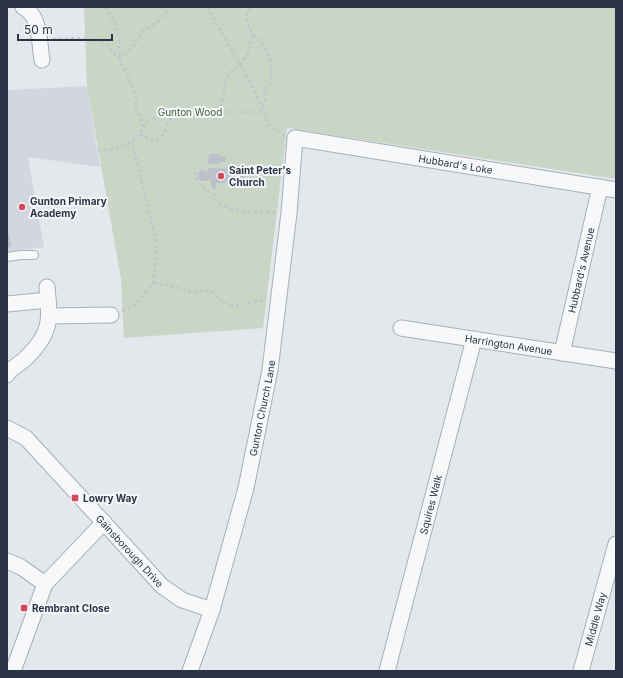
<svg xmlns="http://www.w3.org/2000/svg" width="623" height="678" font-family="Inter,sans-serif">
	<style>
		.built { fill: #d2d6de }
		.green { fill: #c9d6c5 }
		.building { fill: #bbc0ca }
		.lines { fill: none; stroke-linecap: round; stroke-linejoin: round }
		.service-casing { stroke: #a9aeb7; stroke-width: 10 }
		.minor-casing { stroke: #a9aeb7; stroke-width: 17 }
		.path { stroke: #c2c5cb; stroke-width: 2.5; stroke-dasharray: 3 3; stroke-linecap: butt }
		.service { stroke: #f7f8fa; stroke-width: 8 }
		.minor { stroke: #f7f8fa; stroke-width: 15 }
		.poi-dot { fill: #d1495b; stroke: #f4f6f9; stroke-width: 1.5 }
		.labels { text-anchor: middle; stroke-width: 4; stroke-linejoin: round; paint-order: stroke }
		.park-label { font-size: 10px; fill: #3f6138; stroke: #f4f6f9 }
		.street-label { font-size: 10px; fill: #2b3445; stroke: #f4f6f9 }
		.poi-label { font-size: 10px; font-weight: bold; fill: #2b3445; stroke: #f4f6f9; text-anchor: start }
	</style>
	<rect width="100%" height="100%" fill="#e4e7ec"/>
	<path class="built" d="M 87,86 L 100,167 L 28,157 L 44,247 L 7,252 L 7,90 Z"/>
	<path class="green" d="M 84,7 L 616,7 L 616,179 L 287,128 L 263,328 L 124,338 L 121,279 L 87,86 Z"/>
	<path class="building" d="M 209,154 L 219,154 L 219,156 L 226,157 L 225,162 L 219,162 L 219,164 L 208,164 Z
		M 208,168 L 244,169 L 244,183 L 216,183 L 216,187 L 211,187 L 211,180 L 201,181 L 199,179 L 198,174 L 200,170 L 205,170 L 208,172 Z
		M 7,226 L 11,247 L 7,247 Z"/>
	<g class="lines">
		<defs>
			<path id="service" d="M 7,257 L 21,255 L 34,255"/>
			<g id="minor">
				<path d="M 23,7 C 41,16 39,43 42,60"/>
				<path d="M 7,304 L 48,300"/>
				<path d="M 50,316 L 111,315"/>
				<path id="s1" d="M 401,328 L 616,361"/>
				<path id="s2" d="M 562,353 L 600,187"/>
				<path d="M 7,375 C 11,367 21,364 27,357 C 52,333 50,319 47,287"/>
				<path id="s3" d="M 7,428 L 26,438 L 162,586 L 182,600 L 212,610"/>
				<path d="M 7,561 L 21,567 L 45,584"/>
				<path d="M 13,671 L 45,584 L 104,522"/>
				<path id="s4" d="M 190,671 L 212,610 L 246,488 L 270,370 L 289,213 L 295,138 L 616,190"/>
				<path id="s5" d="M 387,671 L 474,339"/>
				<path id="s6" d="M 581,671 L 616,544"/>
			</g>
		</defs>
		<use href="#service" class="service-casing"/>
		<use href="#minor" class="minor-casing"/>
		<path class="path" d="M 105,7 L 116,25 L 119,38 L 119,57 L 121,64 L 127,73 L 136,98 L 136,110 L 141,120 L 143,126
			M 207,7 L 254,89 L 268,124 L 284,135
			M 250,7 L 246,16 L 249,29 L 267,50 L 272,70 L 272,76 L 269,85 L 264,91 L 265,101 L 262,105
			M 252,35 L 249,50 L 246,57 L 232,71 L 226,80 L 224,88 L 224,95 L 219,112 L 264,112
			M 53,39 C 64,39 91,37 100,41 C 102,42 106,44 108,46 C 113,51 114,57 122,57 L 132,47 L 143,31 L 156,23 L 162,18 L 169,7
			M 140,134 L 153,141 C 172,134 161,127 172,118
			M 98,151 C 113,149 131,147 140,133 C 143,128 145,123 151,119 C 161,115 164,117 172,118 C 179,118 187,117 194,116 C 203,115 210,112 219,112
			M 195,172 C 197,185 203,188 213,194
			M 214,187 C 214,189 213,194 214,196 C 220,214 262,212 277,213
			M 153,283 L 173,286 L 191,292 L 210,290 L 221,300 L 232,306 L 266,300
			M 122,311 L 135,305 L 153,283 L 157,244 L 132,142"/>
		<use href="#service" class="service"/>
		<use href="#minor" class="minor"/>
	</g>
	<g class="poi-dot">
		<circle cx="221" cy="176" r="4"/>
		<circle cx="22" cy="207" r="4"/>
		<rect x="71" y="494" width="8" height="8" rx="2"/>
		<rect x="20" y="604" width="8" height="8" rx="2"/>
	</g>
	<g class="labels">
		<g class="park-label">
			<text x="190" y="116">Gunton Wood</text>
		</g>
		<g class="street-label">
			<text dy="4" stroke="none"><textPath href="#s4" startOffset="708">Hubbard's Loke</textPath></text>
			<text dy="4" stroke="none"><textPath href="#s2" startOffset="85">Hubbard's Avenue</textPath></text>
			<text dy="4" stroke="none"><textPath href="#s1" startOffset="109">Harrington Avenue</textPath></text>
			<text dy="4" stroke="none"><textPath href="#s4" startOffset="273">Gunton Church Lane</textPath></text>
			<text dy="4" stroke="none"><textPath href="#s5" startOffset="172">Squires Walk</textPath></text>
			<text dy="4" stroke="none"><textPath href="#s3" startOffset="175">Gainsborough Drive</textPath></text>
			<text dy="4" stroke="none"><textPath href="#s6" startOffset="54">Middle Way</textPath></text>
		</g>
		<g class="poi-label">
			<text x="229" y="174">Saint Peter's<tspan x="229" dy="12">Church</tspan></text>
			<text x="30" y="205">Gunton Primary<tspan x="30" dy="12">Academy</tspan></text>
			<text x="83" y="502">Lowry Way</text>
			<text x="32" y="612">Rembrant Close</text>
		</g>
	</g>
	<rect width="623" height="678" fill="none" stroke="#2b3445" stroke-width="16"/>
	<path d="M18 34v6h94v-6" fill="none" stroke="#2b3445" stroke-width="2"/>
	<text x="24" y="34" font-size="12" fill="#2b3445" stroke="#f4f6f9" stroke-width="3" paint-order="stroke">50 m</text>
</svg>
